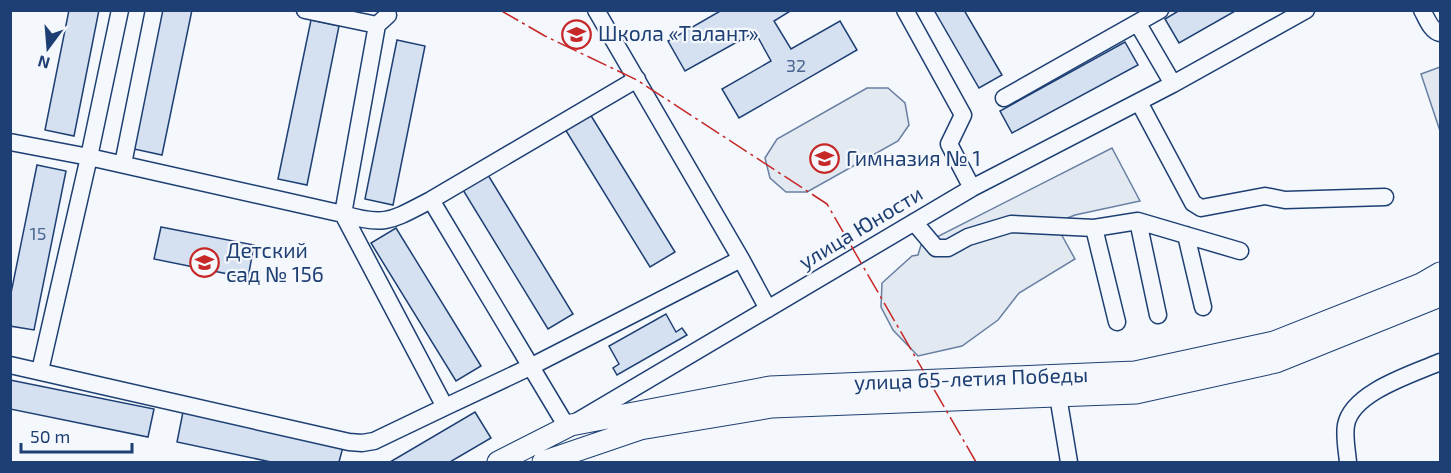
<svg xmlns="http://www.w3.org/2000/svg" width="1451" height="473" font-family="'Exo 2',sans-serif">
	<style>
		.green { fill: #e3e9f0; stroke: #687fa3; stroke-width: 1.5 }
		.parking { fill: #e3e8f0; stroke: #687fa3; stroke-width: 1.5 }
		.building { fill: #d5e0f0; stroke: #1d3f73; stroke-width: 1.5 }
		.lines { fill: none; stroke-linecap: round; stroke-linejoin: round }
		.minor-casing { stroke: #1d3f73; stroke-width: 19 }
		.major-casing { stroke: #1d3f73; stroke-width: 23 }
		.minor { stroke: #f4f7fb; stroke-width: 16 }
		.major { stroke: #f4f7fb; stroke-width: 21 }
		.power { stroke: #c62828; stroke-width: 1.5; stroke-dasharray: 21 4.5 3 4.5; stroke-linecap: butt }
		.labels { text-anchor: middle; stroke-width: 4.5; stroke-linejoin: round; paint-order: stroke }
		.number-label { font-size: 18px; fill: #4b6792 }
		.poi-label { font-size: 21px; fill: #1d3f73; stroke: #f4f7fb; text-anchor: start }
		.street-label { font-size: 21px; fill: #1d3f73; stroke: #f4f7fb }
	</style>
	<rect width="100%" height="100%" fill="#f4f7fb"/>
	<path class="green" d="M 867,88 L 888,88 L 905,103 L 909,125 L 898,141 L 807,192 L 786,192 L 770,178 L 765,158 L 777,139 Z
		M 1112,148 L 1140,201 L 1075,215 L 1055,223 L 1075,259 L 1019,293 L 998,320 L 962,346 L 918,356 L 893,330 L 881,307 L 882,283 L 912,256 L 918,255 L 921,245 Z"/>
	<path class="parking" d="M 1440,67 L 1440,131 L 1421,74 Z"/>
	<path class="building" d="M 69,10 L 99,10 L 74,136 L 45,130 Z
		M 162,10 L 192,10 L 162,155 L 134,149 Z
		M 722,10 L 792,10 L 774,21 L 791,49 L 840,21 L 857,50 L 739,118 L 722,89 L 771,61 L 755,32 L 685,71 L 668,41 Z
		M 934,10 L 964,10 L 1002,75 L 979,88 Z
		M 1180,10 L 1237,10 L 1179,43 L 1165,19 Z
		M 311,20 L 339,26 L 307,185 L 278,179 Z
		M 397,40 L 425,46 L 393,205 L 365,199 Z
		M 1125,42 L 1138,65 L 1012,133 L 1000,111 Z
		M 590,114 L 675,252 L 650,267 L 565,129 Z
		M 37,165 L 66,171 L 34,330 L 10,326 L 10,298 Z
		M 488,175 L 573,314 L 548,329 L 463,190 Z
		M 161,227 L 254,245 L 248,278 L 154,259 Z
		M 396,228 L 481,366 L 456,381 L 371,243 Z
		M 666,314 L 676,332 L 682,328 L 687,335 L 617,375 L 613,368 L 619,364 L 609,346 Z
		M 10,380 L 154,409 L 148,437 L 10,409 Z
		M 183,412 L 343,447 L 339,462 L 271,462 L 177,442 Z
		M 475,412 L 491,438 L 450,462 L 390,462 Z"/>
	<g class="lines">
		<defs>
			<path id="minor" d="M 305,10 L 377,25 L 388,15
				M 596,10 L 741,259 L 768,309
				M 905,10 L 963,115 L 949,144 L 972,188
				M 1422,10 C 1427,19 1431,31 1440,33
				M 1138,24 L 1173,84
				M 1004,98 L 1160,10
				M 1139,102 L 1193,203 L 1201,208 L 1265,196 L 1285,200 L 1385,197
				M 10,142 L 89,157 L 343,214 L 377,25
				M 123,164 L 154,10
				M 431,200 L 637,79
				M 1138,221 L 1240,251
				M 914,222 L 936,248 L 948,248 L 968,237 L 1011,224 L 1094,228 L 1117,322
				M 1094,228 L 1138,221 L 1158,315
				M 1186,235 L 1203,307
				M 10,365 L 349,442 L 362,443 L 374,441 L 445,407 L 343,214 C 386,227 392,220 431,200 L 567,427
				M 40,371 L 89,157 L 120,10
				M 1058,396 L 1069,462
				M 445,407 L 530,367 L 741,259
				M 578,421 L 972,188 L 1173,84 L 1306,10
				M 1348,462 C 1347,451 1344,436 1346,425 C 1352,392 1413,374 1440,362"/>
			<path id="major" d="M 498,462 L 571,425 L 770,387 L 1135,372 L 1274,342 L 1421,284 L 1440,273
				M 543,462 L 640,429 L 772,407 L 1136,393 L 1276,362 L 1440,296"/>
		</defs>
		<use href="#minor" class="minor-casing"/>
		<use href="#major" class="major-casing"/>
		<use href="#minor" class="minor"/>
		<use href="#major" class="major"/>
		<path class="power" d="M 500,10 L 545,36 L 637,80 L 827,204 L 976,462"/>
	</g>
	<defs>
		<symbol id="school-ring" viewBox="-11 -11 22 22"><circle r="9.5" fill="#f4f7fb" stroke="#c62828" stroke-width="1.5"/><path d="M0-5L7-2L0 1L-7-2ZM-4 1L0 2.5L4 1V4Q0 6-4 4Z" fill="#c62828"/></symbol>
	</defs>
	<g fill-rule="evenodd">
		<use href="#school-ring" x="560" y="18" width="33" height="33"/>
		<use href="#school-ring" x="808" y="142" width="33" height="33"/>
		<use href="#school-ring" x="188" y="246" width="33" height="33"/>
	</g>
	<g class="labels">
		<g class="number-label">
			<text x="796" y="72">32</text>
			<text x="38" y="240">15</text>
		</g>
		<g class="poi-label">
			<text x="598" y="41">Школа «Талант»</text>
			<text x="846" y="166">Гимназия № 1</text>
			<text x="226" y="258">Детский<tspan x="226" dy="24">сад № 156</tspan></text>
		</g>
		<g class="street-label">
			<text transform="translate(861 228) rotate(-31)" y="7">улица Юности</text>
			<text transform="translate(971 379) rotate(-2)" y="7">улица 65-летия Победы</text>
		</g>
	</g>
	<rect width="1451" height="473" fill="none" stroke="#1d3f73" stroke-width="24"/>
	<g transform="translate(48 48) rotate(196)" stroke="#f4f7fb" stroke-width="4.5" paint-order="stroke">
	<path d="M0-4.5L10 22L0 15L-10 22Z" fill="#1d3f73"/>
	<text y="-9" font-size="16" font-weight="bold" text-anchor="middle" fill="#1d3f73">N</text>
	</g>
	<path d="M21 443v9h111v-9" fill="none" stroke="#1d3f73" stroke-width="3"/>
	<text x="30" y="443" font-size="18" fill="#1d3f73" stroke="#f4f7fb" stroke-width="4.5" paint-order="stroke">50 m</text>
</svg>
